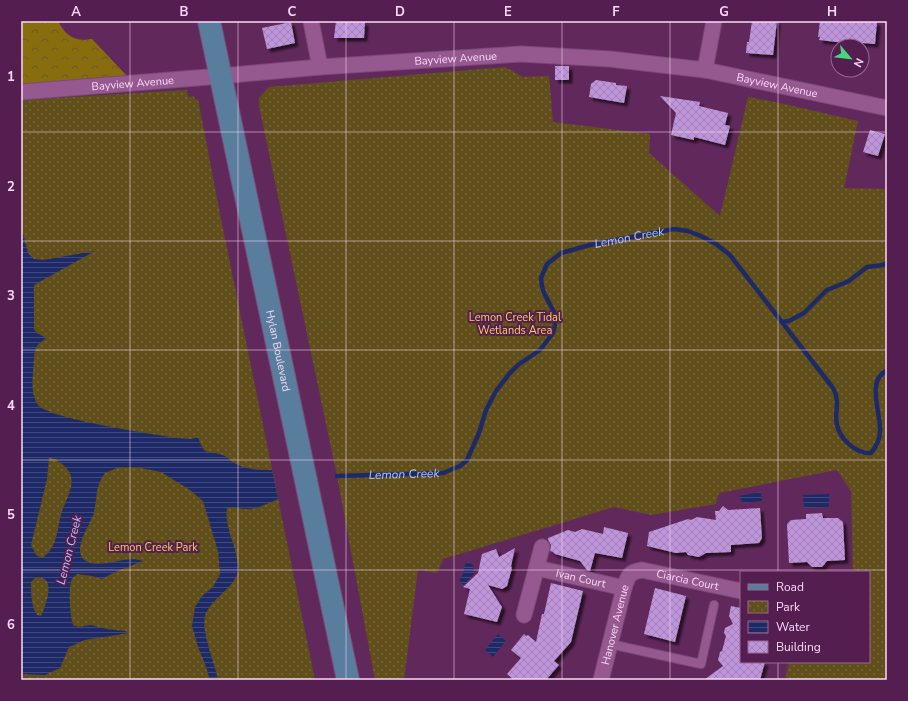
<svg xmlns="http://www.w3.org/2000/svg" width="908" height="701" font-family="'Nunito Sans',sans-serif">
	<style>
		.forest { fill: url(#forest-crowns) }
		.park { fill: url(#park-dots) }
		.water { fill: url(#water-rules); fill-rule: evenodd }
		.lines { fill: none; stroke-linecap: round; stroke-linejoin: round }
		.stream { stroke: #1e2a67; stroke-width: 4.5 }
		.building { fill: url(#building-cross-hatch); filter: url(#shadow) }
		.service-casing { stroke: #7b4a77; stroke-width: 10 }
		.minor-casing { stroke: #7b4a77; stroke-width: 17 }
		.primary-casing { stroke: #7b4a77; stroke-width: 24 }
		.service { stroke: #95598f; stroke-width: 8 }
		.minor { stroke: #95598f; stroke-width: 15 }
		.primary { stroke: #597d9c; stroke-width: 22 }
		.grid { fill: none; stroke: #fbd9f6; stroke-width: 1; stroke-opacity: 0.55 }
		.labels { text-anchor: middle; stroke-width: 4; stroke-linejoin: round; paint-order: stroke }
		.street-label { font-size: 11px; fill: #fbd9f6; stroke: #551e50 }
		.park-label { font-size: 11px; fill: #f5d05e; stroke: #551e50 }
		.water-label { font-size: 12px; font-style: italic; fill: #b3c4fd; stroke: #551e50 }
		.neatline { fill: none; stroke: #fbd9f6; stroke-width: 1.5 }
		.grid-label { font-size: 13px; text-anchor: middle; font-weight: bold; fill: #fbd9f6 }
	</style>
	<defs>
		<pattern id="forest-crowns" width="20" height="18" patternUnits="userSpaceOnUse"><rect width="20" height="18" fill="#876d0d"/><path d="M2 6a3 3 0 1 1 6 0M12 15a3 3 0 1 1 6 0" fill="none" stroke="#6c5928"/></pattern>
		<pattern id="park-dots" width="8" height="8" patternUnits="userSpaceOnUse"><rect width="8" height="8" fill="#604f1a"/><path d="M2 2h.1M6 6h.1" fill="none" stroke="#78683c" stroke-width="1.8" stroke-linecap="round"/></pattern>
		<pattern id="water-rules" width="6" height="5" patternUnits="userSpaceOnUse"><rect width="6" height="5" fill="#1e2a67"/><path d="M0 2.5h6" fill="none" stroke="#40487d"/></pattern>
		<pattern id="building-cross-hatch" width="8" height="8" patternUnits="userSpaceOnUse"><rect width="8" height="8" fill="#be95da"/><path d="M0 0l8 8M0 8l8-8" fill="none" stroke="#a180b6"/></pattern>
		<filter id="shadow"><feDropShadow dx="3.5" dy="3.5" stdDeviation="1" flood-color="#0009"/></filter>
	</defs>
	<rect width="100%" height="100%" fill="#61295b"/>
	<path class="forest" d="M 21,21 L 58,21 C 66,36 74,42 92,39 L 128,77 L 21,85 Z"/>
	<path class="park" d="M 505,67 L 523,77 L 549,76 L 553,122 L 650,134 L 649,153 L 720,216 L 748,97 L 780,103 L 858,121 L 844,188 L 887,189 L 887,680 L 785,680 L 789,662 L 869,662 L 869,572 L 853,572 L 851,491 L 837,470 L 719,493 L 716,504 L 651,515 L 614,507 L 443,559 L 437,573 L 418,570 L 404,680 L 375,680 L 337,476 L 259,106 L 259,98 L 269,87 Z
		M 187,90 L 188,97 L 194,96 L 195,100 L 198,99 L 221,219 L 315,680 L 21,680 L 21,100 Z"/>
	<path class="water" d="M 21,226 L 28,253 L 34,259 L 43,260 L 95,251 L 34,285 L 34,329 L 37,333 L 46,338 C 44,340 39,343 37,346 C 33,352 34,366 33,373 C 32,383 32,397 38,405 C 49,419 153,434 176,438 L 191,439 L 198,437 C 205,457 206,450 223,455 C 228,457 231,462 236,464 C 248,470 259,470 272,470 L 278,499 C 269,503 257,509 247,509 C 239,509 235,506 227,508 C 225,522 230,533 234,546 C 236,554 238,563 239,571 C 237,575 235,578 233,582 C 225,593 212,600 206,613 C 199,628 215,663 218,680 L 210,680 L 205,664 L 198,647 L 192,626 L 195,607 L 202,596 L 213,587 L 220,574 L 218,551 L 203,501 L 190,490 L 161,472 L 136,467 L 119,467 L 105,473 C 102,478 99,482 98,487 C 96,495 96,504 94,512 C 91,525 66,556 91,563 C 108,567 126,555 143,561 L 115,572 L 102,579 L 92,576 L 77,574 C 76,576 73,577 72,579 C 68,586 70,617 73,625 L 78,627 L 91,625 L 107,629 L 125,631 L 129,633 L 85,640 L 69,647 L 60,668 L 45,675 L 21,674 ZM 49,458 C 55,458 57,460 62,464 C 80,477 68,495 62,511 C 57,528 58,548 42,558 L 36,555 L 31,545 L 47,479 ZM 36,577 L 41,577 C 44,579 47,580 48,584 C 50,594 45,607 41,616 L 37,615 C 31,605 31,594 31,582 Z
		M 761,492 L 762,501 L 743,503 L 739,496 Z
		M 829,494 L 829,507 L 804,508 L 803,495 Z
		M 469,562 L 473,565 L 474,574 L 468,580 L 467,583 L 464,585 L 460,583 L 460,579 L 463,574 L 465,564 Z
		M 498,634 L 506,641 L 493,657 L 485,650 Z"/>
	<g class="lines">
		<g class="stream">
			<path d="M 782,322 L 789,321 L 804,313 L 827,290 L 849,281 L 867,267 L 883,265 L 887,263"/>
			<path id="s1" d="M 337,476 L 443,473 L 460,466 L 467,460 L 479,433 L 486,410 L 496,391 L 509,374 L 518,365 L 540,350 L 553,333 L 555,325 L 554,312 L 544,293 L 542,286 L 541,278 L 547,264 L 561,253 L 590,245 L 674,229 L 688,231 L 701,236 L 716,244 L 730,255 L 833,388 C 841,402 834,411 837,425 C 840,439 856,454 871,453 C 877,446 880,439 880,430 C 881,415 866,378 887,371"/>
		</g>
	</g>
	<path class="building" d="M 336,21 L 365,22 L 364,38 L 334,38 Z
		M 752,21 L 777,21 L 773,55 L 746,53 L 747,42 L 749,42 Z
		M 820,21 L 877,22 L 875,44 L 863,43 L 863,45 L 819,40 L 820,37 L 818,37 Z
		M 291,22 L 295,43 L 267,49 L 262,28 Z
		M 555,66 L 569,66 L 569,80 L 555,80 Z
		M 596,80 L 616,83 L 616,85 L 627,86 L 624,103 L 589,97 L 591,84 Z
		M 660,96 L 700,102 L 699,106 L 728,113 L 725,125 L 730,126 L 725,145 L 694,137 L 694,140 L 671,135 L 676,113 Z
		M 870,130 L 885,134 L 878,156 L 863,152 Z
		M 723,506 L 728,510 L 760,508 L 762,538 L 759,543 L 731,545 L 731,552 L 706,553 L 699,557 L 688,555 L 686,552 L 676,553 L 647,546 L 649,532 L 688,519 L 691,520 L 697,517 L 716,520 L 715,511 L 719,511 Z
		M 822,513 L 823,518 L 838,518 L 843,522 L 845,560 L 827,561 L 822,567 L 812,567 L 807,562 L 789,563 L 787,524 L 791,520 L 806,519 L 806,514 Z
		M 604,527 L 628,533 L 622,558 L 595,553 L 590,571 L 587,570 L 580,561 L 555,554 L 553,552 L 550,551 L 551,545 L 548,540 L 548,538 L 568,530 L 575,532 L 582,529 L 603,534 Z
		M 515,548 L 511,566 L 512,568 L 507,586 L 502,589 L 488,585 L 502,607 L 497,622 L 464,614 L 470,589 L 463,587 L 478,573 L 482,554 L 496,549 L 499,557 Z
		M 551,583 L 583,591 L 571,642 L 554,661 L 559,665 L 546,680 L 514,680 L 507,674 L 521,658 L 511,650 L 524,634 L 526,636 L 528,635 L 536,642 L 542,614 L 544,614 Z
		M 655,588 L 686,596 L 675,642 L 644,634 Z
		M 731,606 L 741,608 L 741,662 L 765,662 L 760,680 L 704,680 L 723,666 L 718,660 L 720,652 L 722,651 L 726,636 L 724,633 L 725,628 L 733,624 L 729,616 Z"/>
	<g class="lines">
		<defs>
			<path id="service" d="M 610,644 L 701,664 L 714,605"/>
			<g id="minor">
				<path d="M 311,21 L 320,67"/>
				<path d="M 705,70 L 714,21"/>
				<path id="s2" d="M 21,92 L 221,76 L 320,67 L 521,54 L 610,59 L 705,70 L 887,108"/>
				<path id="s3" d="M 537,568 L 624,588"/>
				<path d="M 524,615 L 542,547"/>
				<path id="s4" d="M 601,680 L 624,588 C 628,576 629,572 642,570 L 741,591"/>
			</g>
			<g id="primary">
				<path id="s5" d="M 209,21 L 348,680"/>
			</g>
		</defs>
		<use href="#service" class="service-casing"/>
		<use href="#minor" class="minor-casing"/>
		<use href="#primary" class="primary-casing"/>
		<use href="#service" class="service"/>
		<use href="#minor" class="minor"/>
		<use href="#primary" class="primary"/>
	</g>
	<path class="grid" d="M 130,21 L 130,680M 238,21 L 238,680M 346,21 L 346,680M 454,21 L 454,680M 562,21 L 562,680M 670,21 L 670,680M 778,21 L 778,572M 21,132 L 887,132M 21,241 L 887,241M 21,350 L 887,350M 21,460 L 887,460M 21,570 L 887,570M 778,662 L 778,680"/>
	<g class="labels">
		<g class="street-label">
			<text dy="4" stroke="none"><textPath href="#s2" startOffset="436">Bayview Avenue</textPath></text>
			<text dy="4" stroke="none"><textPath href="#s2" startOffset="112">Bayview Avenue</textPath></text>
			<text dy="4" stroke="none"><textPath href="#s2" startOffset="760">Bayview Avenue</textPath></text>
			<text dy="4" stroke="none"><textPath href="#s5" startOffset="337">Hylan Boulevard</textPath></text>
			<text dy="4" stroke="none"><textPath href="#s3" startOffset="45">Ivan Court</textPath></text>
			<text dy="4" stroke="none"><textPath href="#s4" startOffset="169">Ciarcia Court</textPath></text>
			<text dy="4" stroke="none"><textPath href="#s4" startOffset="57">Hanover Avenue</textPath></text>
		</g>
		<g class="park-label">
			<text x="515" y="321">Lemon Creek Tidal<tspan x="515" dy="13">Wetlands Area</tspan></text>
			<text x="153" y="551">Lemon Creek Park</text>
		</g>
		<g class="water-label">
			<text dy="4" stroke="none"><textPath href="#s1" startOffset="452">Lemon Creek</textPath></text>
			<text dy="4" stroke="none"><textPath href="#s1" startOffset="67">Lemon Creek</textPath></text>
			<text transform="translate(69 550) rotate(-76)" y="4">Lemon Creek</text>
		</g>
	</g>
	<rect width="908" height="701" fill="none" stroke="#551e50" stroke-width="44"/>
	<rect x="740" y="571" width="130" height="92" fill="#551e50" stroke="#976992"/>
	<rect x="748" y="584" width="20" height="6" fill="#597d9c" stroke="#976992"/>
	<text x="776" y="591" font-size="12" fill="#fbd9f6">Road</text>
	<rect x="748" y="601" width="20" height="12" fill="url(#park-dots)" stroke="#976992"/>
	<text x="776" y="611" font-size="12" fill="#fbd9f6">Park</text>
	<rect x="748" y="621" width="20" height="12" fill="url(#water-rules)" stroke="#976992"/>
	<text x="776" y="631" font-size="12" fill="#fbd9f6">Water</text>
	<rect x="748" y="641" width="20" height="12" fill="url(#building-cross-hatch)" stroke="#976992"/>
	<text x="776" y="651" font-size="12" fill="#fbd9f6">Building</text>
	<g transform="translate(850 58) rotate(118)"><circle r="19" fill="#551e50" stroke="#976992"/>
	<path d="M0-3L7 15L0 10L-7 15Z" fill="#47d779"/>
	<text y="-6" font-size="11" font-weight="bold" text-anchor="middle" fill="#fbd9f6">N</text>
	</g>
	<rect x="22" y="22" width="864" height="657" class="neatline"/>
	<g class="grid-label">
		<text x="76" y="16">A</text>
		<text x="184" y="16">B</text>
		<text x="292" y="16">C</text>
		<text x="400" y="16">D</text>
		<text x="508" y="16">E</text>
		<text x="616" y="16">F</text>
		<text x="724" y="16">G</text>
		<text x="832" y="16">H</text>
		<text x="11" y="81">1</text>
		<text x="11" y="191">2</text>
		<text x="11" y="300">3</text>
		<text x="11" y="410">4</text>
		<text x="11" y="519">5</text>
		<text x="11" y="629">6</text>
	</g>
</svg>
